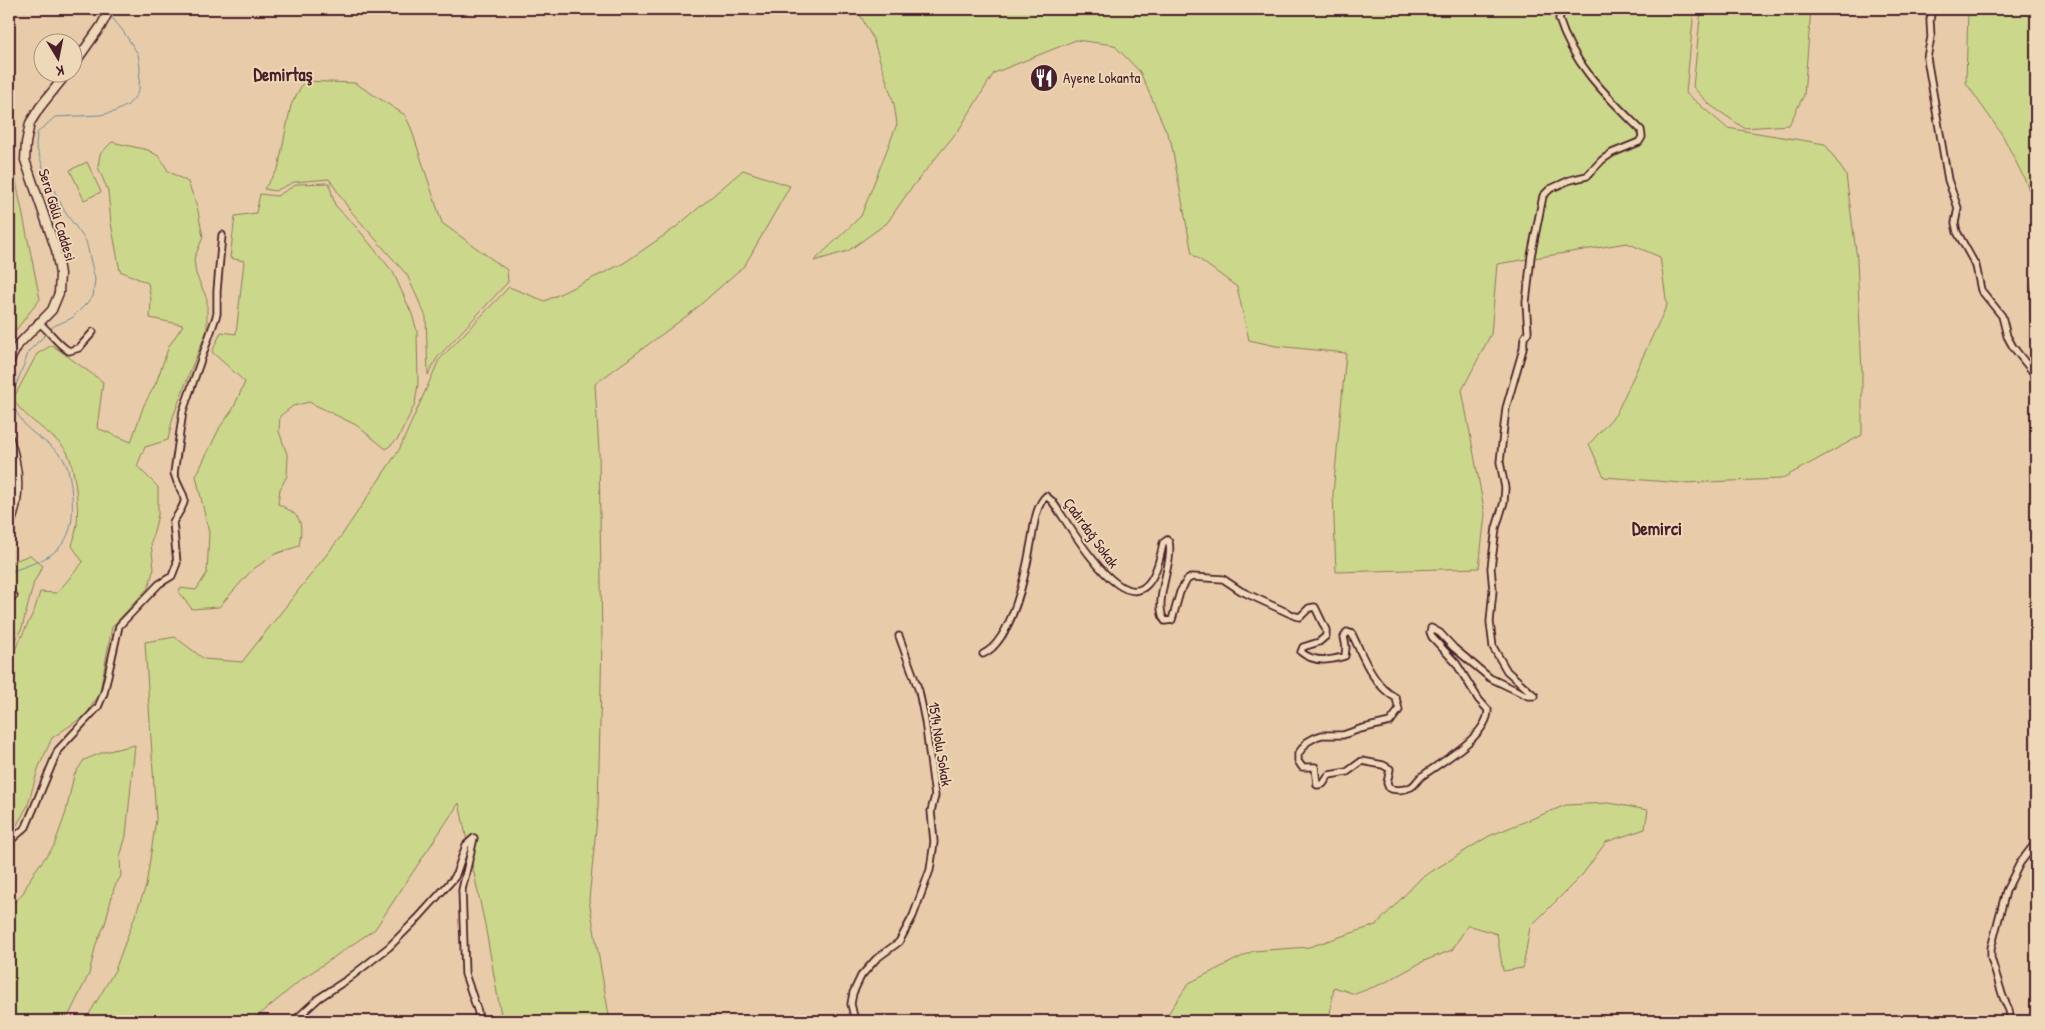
<svg xmlns="http://www.w3.org/2000/svg" width="2045" height="1030" font-family="'Patrick Hand',sans-serif">
	<style>
		.green { fill: #cbd78a; stroke: #8a7b5a }
		.lines { fill: none; stroke-linecap: round; stroke-linejoin: round }
		.stream { stroke: #6c8a98; stroke-width: 1 }
		.minor-casing { stroke: #4a1f2b; stroke-width: 9 }
		.major-casing { stroke: #4a1f2b; stroke-width: 11 }
		.minor { stroke: #edd8b7; stroke-width: 5.5 }
		.major { stroke: #edd8b7; stroke-width: 8 }
		.labels { text-anchor: middle; stroke-width: 4; stroke-linejoin: round; paint-order: stroke }
		.poi-label { font-size: 15px; fill: #4a1f2b; stroke: #edd8b7; text-anchor: start }
		.street-label { font-size: 15px; fill: #4a1f2b; stroke: #edd8b7 }
		.quarter-label { font-size: 18px; font-weight: bold; fill: #4a1f2b; stroke: #edd8b7 }
	</style>
	<rect width="100%" height="100%" fill="#e8ccaa"/>
	<filter id="ink" filterUnits="userSpaceOnUse"><feTurbulence type="fractalNoise" baseFrequency=".02" numOctaves="2"/><feDisplacementMap in="SourceGraphic" scale="10" xChannelSelector="R" yChannelSelector="G"/><feConvolveMatrix kernelMatrix="1 2 1 2 8 2 1 2 1" color-interpolation-filters="sRGB"/></filter>
	<g filter="url(#ink)">
		<path class="green" d="M 857,9 L 1694,9 L 1686,93 L 1727,128 L 1825,144 L 1846,175 L 1857,259 L 1862,373 L 1862,435 L 1781,479 L 1682,483 L 1604,477 L 1589,444 L 1616,414 L 1667,305 L 1660,257 L 1627,243 L 1497,264 L 1491,334 L 1462,390 L 1485,514 L 1479,568 L 1336,572 L 1333,494 L 1346,353 L 1276,346 L 1249,340 L 1237,287 L 1192,254 L 1171,142 L 1140,72 L 1114,45 L 1076,40 L 994,73 L 960,128 L 909,191 L 887,223 L 848,251 L 814,261 L 861,216 L 897,124 L 894,104 L 873,39 Z
			M 1701,9 L 1811,9 L 1804,95 L 1789,125 L 1744,128 L 1710,105 L 1693,87 Z
			M 1968,9 L 2036,9 L 2036,211 L 2026,182 L 2003,136 L 1966,83 Z
			M 304,81 L 355,83 L 405,115 L 411,128 L 442,223 L 507,270 L 508,282 L 437,358 L 428,375 L 426,317 L 407,275 L 349,209 L 329,179 L 294,182 L 275,191 L 264,189 L 278,169 L 291,105 Z
			M 112,142 L 148,150 L 160,157 L 168,171 L 188,182 L 197,206 L 203,237 L 194,259 L 196,274 L 207,299 L 207,331 L 193,364 L 173,417 L 168,440 L 145,447 L 137,466 L 158,487 L 158,515 L 151,543 L 154,569 L 148,588 L 112,627 L 100,691 L 87,714 L 52,738 L 38,769 L 28,805 L 17,825 L 9,829 L 9,662 L 34,611 L 40,592 L 57,593 L 83,562 L 72,546 C 74,539 76,531 77,524 C 79,507 75,467 67,452 C 63,445 54,438 48,433 C 35,422 22,414 13,399 L 37,354 L 52,345 L 103,382 L 97,428 L 131,442 L 144,405 L 156,383 L 169,346 L 183,325 L 150,318 L 151,300 L 148,283 L 120,271 L 111,223 L 108,191 L 98,167 L 100,154 Z
			M 9,147 L 40,299 L 9,339 Z
			M 87,162 L 101,192 L 84,200 L 70,170 Z
			M 743,170 L 790,186 L 745,265 L 692,312 L 595,384 L 599,451 L 602,642 L 598,808 L 589,900 L 610,1021 L 502,1021 L 485,925 L 459,803 L 375,929 L 302,979 L 252,1021 L 85,1021 L 115,970 L 146,886 L 156,819 L 145,642 L 175,637 L 204,659 L 242,662 L 342,535 L 399,450 L 439,360 L 509,287 L 545,301 L 624,263 L 675,228 Z
			M 329,183 L 335,205 L 358,229 L 393,272 L 412,314 L 417,331 L 418,384 L 415,404 L 398,439 L 386,449 L 356,425 L 309,402 L 293,406 L 280,416 L 279,431 L 288,457 L 287,476 L 280,489 L 278,504 C 302,516 303,520 299,546 L 275,554 L 252,570 L 219,607 L 192,609 L 179,593 L 180,588 L 196,590 L 207,573 L 209,533 L 196,476 L 220,427 L 233,409 L 245,382 L 212,352 L 221,332 L 236,334 L 244,261 L 230,258 L 235,216 L 256,213 L 260,194 L 277,196 L 297,184 Z
			M 2036,271 L 2036,344 C 2028,322 2028,293 2036,271 Z
			M 30,555 L 43,566 L 34,582 L 22,628 L 9,649 L 9,563 Z
			M 135,745 L 126,836 L 120,857 L 121,876 L 114,888 L 105,924 L 96,944 L 89,974 L 66,1021 L 9,1021 L 9,908 L 23,893 L 34,872 L 54,846 L 66,812 L 74,775 L 84,760 L 104,752 Z
			M 1609,803 L 1648,810 L 1645,829 L 1606,842 L 1583,874 L 1530,927 L 1523,968 L 1503,971 L 1497,934 L 1468,925 L 1452,950 L 1424,961 L 1384,983 L 1355,994 L 1334,987 L 1329,1021 L 1163,1021 L 1189,983 L 1253,951 L 1309,947 L 1376,925 L 1421,878 L 1489,836 L 1566,805 Z"/>
		<g class="lines">
			<path class="stream" d="M 49,330 L 54,326 L 72,318 L 93,297 L 95,279 L 86,241 L 65,212 L 44,170 L 36,146 L 37,133 L 55,117 L 100,115 L 114,112 L 128,105 L 135,97 L 139,90 L 140,67 L 138,54 L 123,31 L 110,15
				M 9,572 C 52,558 76,549 72,497 C 71,485 70,471 64,460 C 56,448 43,441 32,432 C 23,425 16,411 10,401 L 29,351 L 47,333"/>
			<defs>
				<path id="minor" d="M 1932,9 L 1930,20 L 1931,37 L 1927,58 L 1948,180 L 1958,208 L 1955,223 L 1957,232 L 1976,266 L 1981,290 L 2002,316 L 2007,336 L 2013,347 L 2036,376
					M 38,322 C 50,331 57,344 69,351 L 79,348 L 93,332
					M 9,592 L 14,596
					M 983,654 C 1012,641 1026,572 1031,543 C 1034,528 1035,506 1046,496 L 1052,501 C 1078,537 1143,656 1163,543 L 1167,540 L 1169,542 C 1174,563 1152,603 1165,621 L 1172,620 L 1180,592 L 1187,580 L 1192,577 L 1223,579 L 1241,591 L 1295,616 L 1300,617 L 1309,608 L 1315,607 L 1326,630 L 1326,636 L 1319,642 L 1303,647 L 1301,652 C 1314,663 1330,661 1345,656 L 1346,647 L 1344,637 L 1347,632 L 1352,634 C 1364,658 1372,684 1396,698 L 1399,710 L 1390,722 L 1360,729 L 1343,735 L 1322,735 L 1316,737 L 1307,742 L 1298,754 L 1298,761 L 1302,767 L 1315,767 L 1317,785 L 1323,784 L 1329,775 L 1347,772 L 1362,761 L 1383,765 L 1390,769 L 1387,783 L 1389,788 C 1395,791 1405,790 1411,787 C 1415,785 1418,779 1422,776 C 1441,762 1488,736 1488,710 L 1479,700 L 1456,663 L 1432,637 L 1430,632 L 1431,628 L 1440,633 L 1454,648 L 1490,678 L 1528,696 L 1535,696
					M 1535,696 L 1507,671 L 1493,647 L 1490,622 L 1493,590 L 1491,568 L 1496,528 L 1504,502 L 1505,488 L 1500,462 L 1506,408 L 1523,349 L 1524,338 L 1528,332 L 1526,302 L 1528,285 L 1531,256 L 1543,196 L 1550,189 L 1570,180 L 1587,176 L 1602,160 L 1612,153 L 1639,142 L 1642,137 L 1641,130 C 1608,97 1573,65 1559,19 L 1562,9
					M 474,838 L 462,890 L 465,974 L 478,1012 L 478,1021
					M 9,842 L 26,827 L 58,750 L 98,707 L 104,693 L 119,626 L 159,584 L 172,576 L 177,563 L 173,522 C 193,492 182,502 174,473 L 183,411 L 217,314 L 217,291 L 222,235
					M 294,1021 L 319,998 L 348,979 L 389,947 L 417,919 L 455,877 L 466,845 L 474,838
					M 855,1021 L 851,1004 L 853,993 L 861,976 L 876,959 L 899,942 L 913,916 L 930,870 L 934,842 L 931,811 L 935,796 L 925,721 L 919,691 L 899,636
					M 2011,1021 L 2009,1010 L 2003,997 L 1991,958 L 1991,948 L 2006,891 L 2020,863 L 2036,842"/>
				<path id="major" d="M 72,67 L 101,26 L 110,9
					M 9,362 L 18,345 L 52,310 L 59,293 L 60,274 L 56,250 L 25,160 L 26,143 L 30,123 L 40,107 L 68,72
					M 9,439 C 19,467 21,499 9,526"/>
			</defs>
			<use href="#minor" class="minor-casing"/>
			<use href="#major" class="major-casing"/>
			<use href="#minor" class="minor"/>
			<use href="#major" class="major"/>
		</g>
	</g>
	<defs>
		<symbol id="restaurant-disc" viewBox="-11 -11 22 22"><circle r="9.5" fill="#4a1f2b" stroke="#edd8b7"/><path d="M-5-6h1v4h1v-4h1v4h1v-4h1v5L-1.5 .5V6h-2V.5L-5-1ZM5-6V6H3V1.5H1.5Q1.5-4 5-6Z" fill="#fff"/></symbol>
	</defs>
	<g fill-rule="evenodd">
		<use href="#restaurant-disc" x="1028" y="62" width="32" height="32"/>
	</g>
	<g class="labels">
		<g class="poi-label">
			<text x="1063" y="83">Ayene Lokanta</text>
		</g>
		<g class="street-label">
			<text transform="translate(57 215) rotate(73)" y="5">Sera Gölü Caddesi</text>
			<text transform="translate(1091 533) rotate(54)" y="5">Çadırdağ Sokak</text>
			<text transform="translate(940 744) rotate(81)" y="5">1514 Nolu Sokak</text>
		</g>
		<g class="quarter-label">
			<text x="283" y="81">Demirtaş</text>
			<text x="1657" y="535">Demirci</text>
		</g>
	</g>
	<rect width="2045" height="1030" fill="none" stroke="#edd8b7" stroke-width="30"/>
	<rect x="15" y="15" width="2015" height="1000" fill="none" stroke="#4a1f2b" stroke-width="2" filter="url(#ink)"/>
	<g transform="translate(58 58) rotate(170)"><circle r="24" fill="#edd8b7" stroke="#ac8e7f"/>
	<path d="M0-4L9 19L0 12L-9 19Z" fill="#4a1f2b"/>
	<text y="-8" font-size="14" font-weight="bold" text-anchor="middle" fill="#4a1f2b">K</text>
	</g>
</svg>
